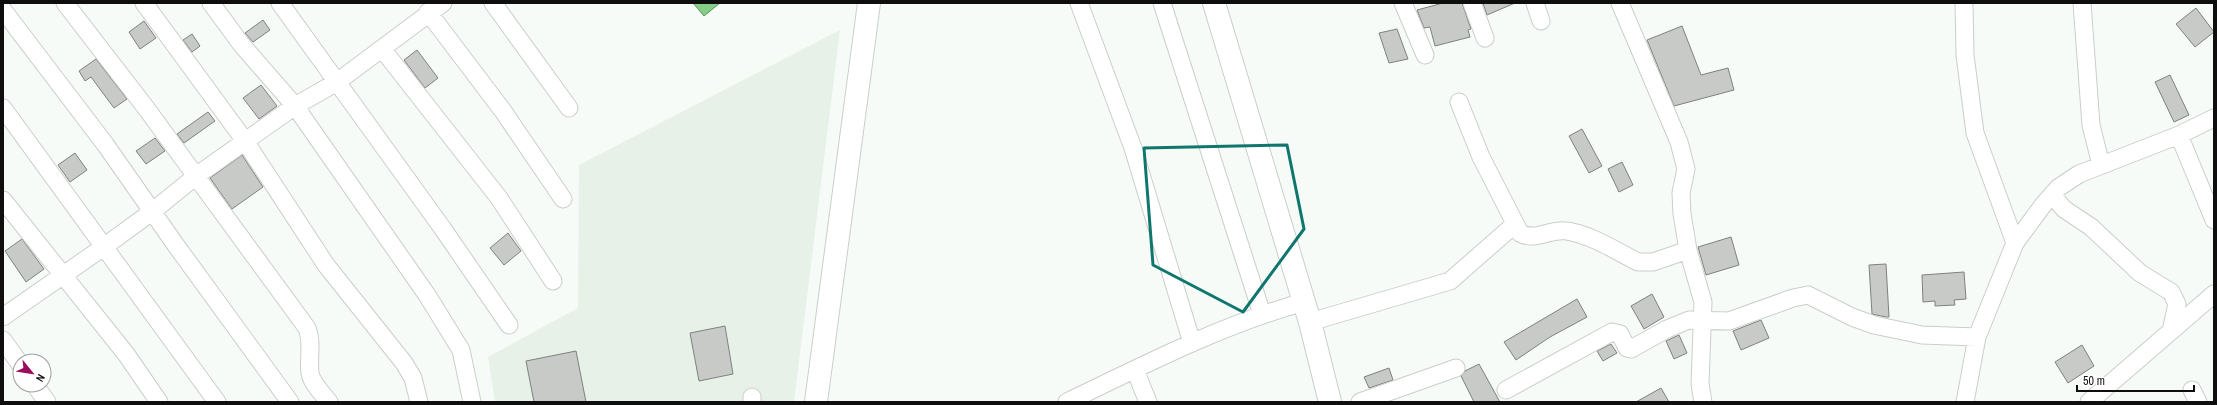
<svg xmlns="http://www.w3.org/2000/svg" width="2217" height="405" font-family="'Archivo Narrow',sans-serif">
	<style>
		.built { fill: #e8f1e7 }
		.water { fill: #85ce86; stroke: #619462 }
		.building { fill: #c7cac7; stroke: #7e827e }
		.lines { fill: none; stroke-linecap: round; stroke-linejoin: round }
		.street-casing { stroke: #caceca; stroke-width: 19 }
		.secondary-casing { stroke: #caceca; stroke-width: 24 }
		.street { stroke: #fff; stroke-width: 17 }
		.secondary { stroke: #fff; stroke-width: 22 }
		.marked { fill: none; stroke: #0f766e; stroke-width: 3; stroke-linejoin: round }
	</style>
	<rect width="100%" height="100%" fill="#f7fbf7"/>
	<path class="built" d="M 840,30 L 794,402 L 495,402 L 488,357 L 578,308 L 579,165 Z"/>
	<path class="water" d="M 693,3 L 720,3 L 704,16 Z"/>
	<path class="building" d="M 1443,3 L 1462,3 L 1471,29 L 1468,30 L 1470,37 L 1435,46 L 1430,27 L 1424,28 L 1417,10 Z
		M 1483,3 L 1515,3 L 1487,15 Z
		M 2196,8 L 2214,32 L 2195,47 L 2176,24 Z
		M 263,20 L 270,30 L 253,42 L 245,33 Z
		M 144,21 L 156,38 L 140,49 L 129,32 Z
		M 1682,26 L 1701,75 L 1728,68 L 1734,90 L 1674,106 L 1647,40 Z
		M 1397,29 L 1408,59 L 1389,63 L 1379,33 Z
		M 192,34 L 200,46 L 192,52 L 183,40 Z
		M 417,50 L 438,78 L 425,88 L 404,60 Z
		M 96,59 L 127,99 L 114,108 L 91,77 L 85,81 L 79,71 Z
		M 2170,75 L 2189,115 L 2174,122 L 2155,82 Z
		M 261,85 L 277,106 L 259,119 L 243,98 Z
		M 208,112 L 215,121 L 184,143 L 177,134 Z
		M 1582,129 L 1602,166 L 1589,173 L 1569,136 Z
		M 155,138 L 165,151 L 146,164 L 136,151 Z
		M 75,153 L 87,170 L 70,182 L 58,165 Z
		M 242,155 L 263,187 L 232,209 L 210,178 Z
		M 1622,162 L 1633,185 L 1619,192 L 1608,169 Z
		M 508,233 L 521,251 L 504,265 L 490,248 Z
		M 1731,237 L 1739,265 L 1706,275 L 1698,247 Z
		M 22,239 L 44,269 L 26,282 L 5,251 Z
		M 1886,264 L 1889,317 L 1886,317 L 1872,314 L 1869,265 Z
		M 1964,272 L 1966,299 L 1954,300 L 1955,305 L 1935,306 L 1935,301 L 1923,302 L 1922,275 Z
		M 1652,294 L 1664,317 L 1644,329 L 1631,306 Z
		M 1577,299 L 1587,317 L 1550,337 L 1516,360 L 1504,342 Z
		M 1761,320 L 1769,338 L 1741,350 L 1733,331 Z
		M 725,326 L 733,374 L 699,381 L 690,333 Z
		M 1679,335 L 1687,353 L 1674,359 L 1666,341 Z
		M 1611,344 L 1617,353 L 1603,361 L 1597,351 Z
		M 2082,345 L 2094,366 L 2068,383 L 2055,362 Z
		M 576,351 L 586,402 L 534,402 L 526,361 Z
		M 1479,364 L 1500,402 L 1474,402 L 1461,376 L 1465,371 Z
		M 1389,368 L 1393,380 L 1369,388 L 1364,377 Z
		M 1661,388 L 1669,402 L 1636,402 Z"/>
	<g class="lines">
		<defs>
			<path id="street" d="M 65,3 L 146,108 L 307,328 C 313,343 308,358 310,373 C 312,384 322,393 329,402
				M 144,3 L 245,141 L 326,265 L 404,363 L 413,378 L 419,402
				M 211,3 L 241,44 L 295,106 L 427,295 L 461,350 L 472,402
				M 280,3 L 443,229 L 509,325
				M 493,3 L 569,108
				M 1079,3 L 1133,148 L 1192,343
				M 1162,3 L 1262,314
				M 1403,3 L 1425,55
				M 1472,3 L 1485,38
				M 1535,3 L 1541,21
				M 1620,3 L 1679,142 L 1686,169 L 1681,193 L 1682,214 L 1688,250 L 1703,302 L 1700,384 L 1703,402
				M 1964,3 L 1965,55 L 1975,133 L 2015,243
				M 2082,3 L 2091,125 L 2101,165
				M 3,10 L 105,144 L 175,244 L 290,402
				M 428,12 L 503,111 L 563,199
				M 383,50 L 499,198 L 553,281
				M 1459,102 L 1481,157 L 1520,233 C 1535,242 1551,228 1567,231 C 1592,235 1616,251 1638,262 L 1653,262 L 1688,250
				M 3,108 L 217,402
				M 2179,135 L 2214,220
				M 2052,195 L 2064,209 L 2091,227 L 2140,273 L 2171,292 L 2177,304 L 2171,331
				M 3,200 L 126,354 L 159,402
				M 3,317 L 105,246 L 153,211 L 196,176 L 295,106 L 337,82 L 443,3
				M 1310,322 L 1450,281 L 1514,225
				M 3,340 L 20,364
				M 1135,370 L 1148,402
				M 35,385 L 47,402
				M 1506,390 L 1612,332 L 1620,334 L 1627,348 L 1631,349 L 1667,329 L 1689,320 L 1729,321 L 1793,298 L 1808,295 L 1852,317 L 1874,325 L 1922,335 L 1977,337
				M 2192,390 L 2198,402
				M 752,402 L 752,397
				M 1067,402 C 1144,365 1221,325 1304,302
				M 1360,402 L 1456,368
				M 1965,402 L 1977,337 L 2015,243 L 2043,205 L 2058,188 L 2079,174 L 2179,135 L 2214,118
				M 2089,402 L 2214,294"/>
			<path id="secondary" d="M 1214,3 L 1310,322 L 1330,402
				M 816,402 L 869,3"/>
		</defs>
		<use href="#street" class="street-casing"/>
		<use href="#secondary" class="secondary-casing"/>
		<use href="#street" class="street"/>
		<use href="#secondary" class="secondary"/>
	</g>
	<path class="marked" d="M 1287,145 L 1304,229 L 1243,312 L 1153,265 L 1144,148 Z"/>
	<rect width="2217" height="405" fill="none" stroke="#0d0e0d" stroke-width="8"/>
	<g transform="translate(32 373) rotate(120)"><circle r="19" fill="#ffffff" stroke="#9e9f9e"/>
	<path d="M0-3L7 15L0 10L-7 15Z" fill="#9b0d5c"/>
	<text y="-6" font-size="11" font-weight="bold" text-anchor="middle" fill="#0d0e0d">N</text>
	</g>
	<path d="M2077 385v6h117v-6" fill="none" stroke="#0d0e0d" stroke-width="2"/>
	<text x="2083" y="385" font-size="12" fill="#0d0e0d" stroke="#ffffff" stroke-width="3" paint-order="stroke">50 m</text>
</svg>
